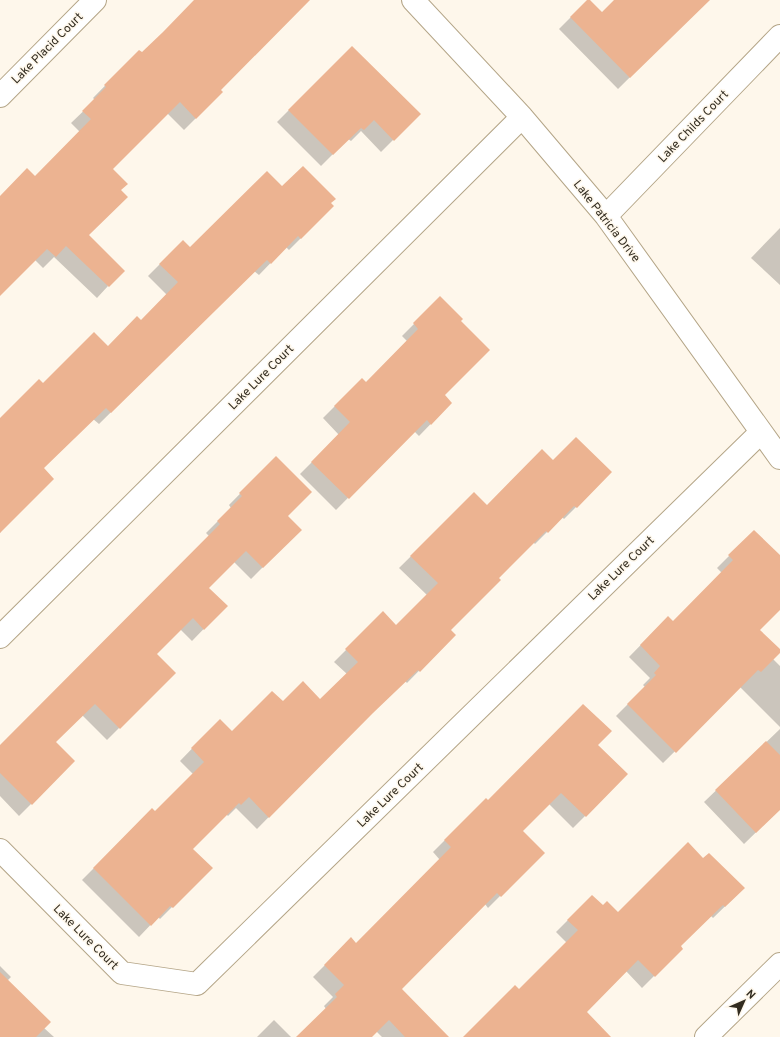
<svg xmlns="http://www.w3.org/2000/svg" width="780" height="1037" font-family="Overpass,sans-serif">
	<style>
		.shadow { fill: #0003 }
		.building { fill: #ecb391 }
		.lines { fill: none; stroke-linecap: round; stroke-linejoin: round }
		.minor-casing { stroke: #b4a587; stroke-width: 24 }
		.minor { stroke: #fff; stroke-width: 22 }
		.labels { text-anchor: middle; stroke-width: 3; stroke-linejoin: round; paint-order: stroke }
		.street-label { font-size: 12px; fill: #322c20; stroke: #fef7eb }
	</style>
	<rect width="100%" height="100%" fill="#fef7eb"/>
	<path class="shadow" d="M 212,0 L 307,0 L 220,90 L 222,92 L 184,130 L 167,113 L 112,169 L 120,190 L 88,235 L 108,286 L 97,298 L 54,257 L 43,268 L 35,260 L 0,294 L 0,197 L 35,177 L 80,132 L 71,123 L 95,100 L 93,98 L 139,51 L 142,54 Z
		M 588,0 L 602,14 L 616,0 L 708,0 L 618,89 L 559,29 Z
		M 352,47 L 419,114 L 381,152 L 361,131 L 351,141 L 348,139 L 321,166 L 277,122 Z
		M 282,188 L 330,203 L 333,206 L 289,250 L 286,247 L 259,275 L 254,271 L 99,424 L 93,419 L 43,468 L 0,533 L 0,419 L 43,384 L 108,347 L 141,321 L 167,295 L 148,276 L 183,241 L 190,249 Z
		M 780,228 L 780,285 L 751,258 Z
		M 440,298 L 444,395 L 451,403 L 419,436 L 414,431 L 336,510 L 300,474 L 339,435 L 323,418 L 362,379 L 366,383 L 407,341 L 402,336 Z
		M 276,457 L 287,516 L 300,530 L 251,579 L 234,562 L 208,588 L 226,606 L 192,641 L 180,629 L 156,654 L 174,673 L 107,740 L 82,715 L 55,742 L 74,761 L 19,816 L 0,796 L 0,746 L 209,536 L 206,533 L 231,508 L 229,505 Z
		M 553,461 L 611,472 L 564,519 L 562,517 L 535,544 L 533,542 L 449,630 L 454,635 L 407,683 L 405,681 L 363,721 L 257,829 L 236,808 L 228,816 L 226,814 L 192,849 L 211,868 L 160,919 L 158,917 L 139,937 L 82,880 L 152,810 L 155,813 L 193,774 L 180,761 L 208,732 L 232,732 L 283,703 L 320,701 L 347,674 L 334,662 L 383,613 L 396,626 L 427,595 L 399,568 L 474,494 L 487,506 Z
		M 754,531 L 780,557 L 780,609 L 759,630 L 780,651 L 773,659 L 780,666 L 780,727 L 740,687 L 663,763 L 616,716 L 645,687 L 643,685 L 650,678 L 629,657 L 668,617 L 673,622 L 722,573 L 717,568 Z
		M 780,729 L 780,809 L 744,844 L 704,802 Z
		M 597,745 L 627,774 L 573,828 L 549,804 L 521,831 L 543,853 L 488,908 L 485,904 L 401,989 L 417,1037 L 382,1037 L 376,1031 L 370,1037 L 302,1037 L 326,1009 L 324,1006 L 333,997 L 313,977 L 351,939 L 356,944 L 440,860 L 433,852 L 486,799 L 488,801 Z
		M 703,859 L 744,888 L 713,918 L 711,916 L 679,946 L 681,949 L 642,988 L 626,971 L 585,1012 L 596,1037 L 464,1037 L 519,991 L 567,943 L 556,932 L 592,896 L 603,907 L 618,913 Z
		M 0,966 L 11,977 L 7,981 L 44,1028 L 54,1037 L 0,1037 Z
		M 274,1020 L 291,1037 L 257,1037 Z"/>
	<path class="building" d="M 194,0 L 310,0 L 221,90 L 223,92 L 196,119 L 180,102 L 113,169 L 128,184 L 121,190 L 128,197 L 89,235 L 125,271 L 109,287 L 66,246 L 56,257 L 47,249 L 0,296 L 0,196 L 27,168 L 35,176 L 91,119 L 82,111 L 106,87 L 104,85 L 139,50 L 142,52 L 163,32 Z
		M 587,0 L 590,0 L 602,12 L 614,0 L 710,0 L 630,78 L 570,17 Z
		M 352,46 L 421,114 L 394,141 L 374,120 L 364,130 L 361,128 L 333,155 L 288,110 Z
		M 303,166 L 336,199 L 331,203 L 334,206 L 301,239 L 298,236 L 271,264 L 267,260 L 111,413 L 106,408 L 44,468 L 54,479 L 0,533 L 0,418 L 39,379 L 43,383 L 94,332 L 108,346 L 137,316 L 141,320 L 178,282 L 159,264 L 183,240 L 190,247 L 267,171 L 282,186 Z
		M 440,296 L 463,319 L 461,321 L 490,350 L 445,395 L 452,403 L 431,425 L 427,420 L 349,499 L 311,462 L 350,422 L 334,406 L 362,378 L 366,382 L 418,329 L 413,323 Z
		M 576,437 L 612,472 L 577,508 L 574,506 L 548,533 L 546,531 L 499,578 L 501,580 L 451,630 L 456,635 L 420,672 L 418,670 L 373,713 L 269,818 L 249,797 L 241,805 L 239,803 L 193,849 L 213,868 L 173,908 L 170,906 L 151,926 L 93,868 L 152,808 L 155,811 L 204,762 L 191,748 L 220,719 L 232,731 L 272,691 L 283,701 L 303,681 L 320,699 L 358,662 L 345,649 L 383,611 L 396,625 L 438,583 L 410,556 L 474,492 L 487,505 L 542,449 L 553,460 Z
		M 276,456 L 312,492 L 288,516 L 302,530 L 263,568 L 246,551 L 209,588 L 228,606 L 204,630 L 193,618 L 157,654 L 176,673 L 120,729 L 95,704 L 56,742 L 75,761 L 32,805 L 0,773 L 0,745 L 220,524 L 217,521 L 242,496 L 239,493 Z
		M 754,530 L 780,555 L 780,610 L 760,630 L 780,649 L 780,653 L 761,672 L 758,670 L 676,753 L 627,704 L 656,675 L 654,673 L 660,666 L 640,645 L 668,616 L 673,621 L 733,560 L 728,555 Z
		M 583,704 L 612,731 L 598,745 L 628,774 L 586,817 L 561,793 L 523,831 L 545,853 L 501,897 L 497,893 L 402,989 L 449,1037 L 405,1037 L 389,1020 L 372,1037 L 296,1037 L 337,997 L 335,994 L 344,985 L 324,965 L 351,937 L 356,943 L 451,847 L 444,840 L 486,798 L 488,800 Z
		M 766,741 L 780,755 L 780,810 L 756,833 L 715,790 Z
		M 688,842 L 703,858 L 709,853 L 745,888 L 725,907 L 723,905 L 681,946 L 683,949 L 655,977 L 638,960 L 587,1012 L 611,1037 L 463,1037 L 515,985 L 519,989 L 578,930 L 567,920 L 592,895 L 603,905 L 607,901 L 618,912 Z
		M 0,972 L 51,1022 L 36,1037 L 0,1037 Z"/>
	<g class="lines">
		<defs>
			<path id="minor" d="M 413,0 L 522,117 L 606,216 L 780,458
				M 0,96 L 95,0
				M 606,216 L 780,36
				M 0,637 L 522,117
				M 0,850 L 122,973 L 197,984 L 760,433
				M 706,1037 L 780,964"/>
		</defs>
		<use href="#minor" class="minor-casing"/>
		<use href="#minor" class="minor"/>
	</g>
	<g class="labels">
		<g class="street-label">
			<text transform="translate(47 48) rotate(-45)" y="4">Lake Placid Court</text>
			<text transform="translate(693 126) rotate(-46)" y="4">Lake Childs Court</text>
			<text transform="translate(607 221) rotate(52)" y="4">Lake Patricia Drive</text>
			<text transform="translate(261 377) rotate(-45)" y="4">Lake Lure Court</text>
			<text transform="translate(621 568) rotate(-44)" y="4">Lake Lure Court</text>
			<text transform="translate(390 795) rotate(-44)" y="4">Lake Lure Court</text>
			<text transform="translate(86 937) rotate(45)" y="4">Lake Lure Court</text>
		</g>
	</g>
	<g transform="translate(744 1001) rotate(45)" stroke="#fef7eb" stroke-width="3" paint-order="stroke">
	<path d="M0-3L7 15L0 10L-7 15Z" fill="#322c20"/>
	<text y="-6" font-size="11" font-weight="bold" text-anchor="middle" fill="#322c20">N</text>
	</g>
</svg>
